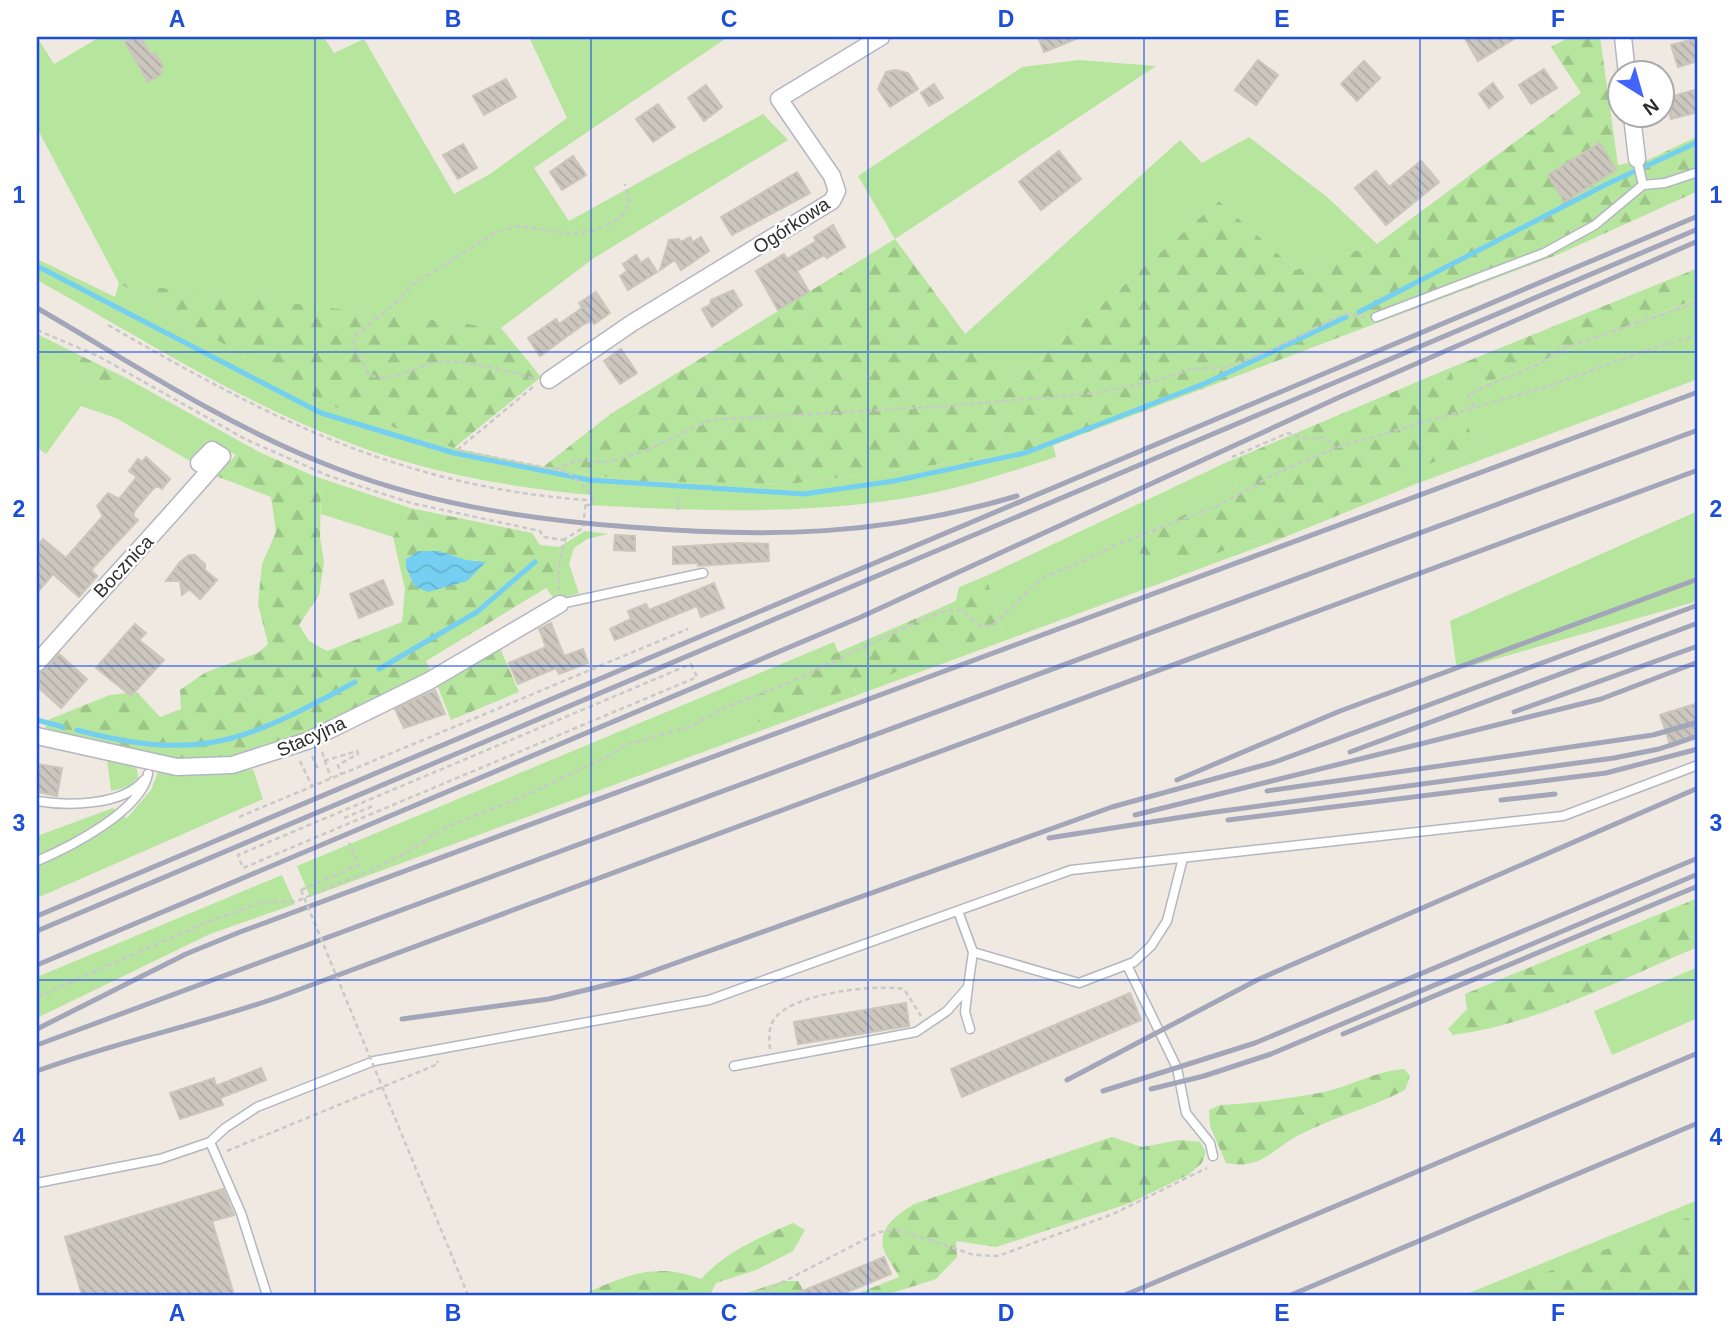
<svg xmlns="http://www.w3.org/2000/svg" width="1735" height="1332" font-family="Arial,sans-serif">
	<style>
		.grass { fill: #b6e59e }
		.forest { fill: url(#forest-firs); fill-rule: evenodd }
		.water { fill: url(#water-waves) }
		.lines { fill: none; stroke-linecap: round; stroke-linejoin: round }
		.stream { stroke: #75cff0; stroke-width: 5 }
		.building { fill: url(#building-back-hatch); stroke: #cbc5ba; stroke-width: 2 }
		.service-casing { stroke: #b4b7c1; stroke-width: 11 }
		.minor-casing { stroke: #b4b7c1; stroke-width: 19 }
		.path { stroke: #c9c9c9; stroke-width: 2.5; stroke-dasharray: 5 3.5; stroke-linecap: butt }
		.service { stroke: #fff; stroke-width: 8 }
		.minor { stroke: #fff; stroke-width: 16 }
		.rail { stroke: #a3a6b8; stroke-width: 5 }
		.path-bridge { stroke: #c9c9c9; stroke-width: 2.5; stroke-dasharray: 5 3.5; stroke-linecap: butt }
		.grid { fill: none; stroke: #1d4ed8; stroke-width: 2; stroke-opacity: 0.55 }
		.labels { text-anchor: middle; stroke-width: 5; stroke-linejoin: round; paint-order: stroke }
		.street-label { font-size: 19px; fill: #2e2e2e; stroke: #fff }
		.neatline { fill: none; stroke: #1d4ed8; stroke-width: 2.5 }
		.grid-label { font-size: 23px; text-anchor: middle; font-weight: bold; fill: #1d4ed8 }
	</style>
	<defs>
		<pattern id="forest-firs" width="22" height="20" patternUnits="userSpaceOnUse" patternTransform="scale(1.75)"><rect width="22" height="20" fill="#b6e59e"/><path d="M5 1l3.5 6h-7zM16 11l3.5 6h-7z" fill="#9dc588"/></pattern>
		<pattern id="water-waves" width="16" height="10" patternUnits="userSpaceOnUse" patternTransform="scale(1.75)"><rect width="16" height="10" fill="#75cff0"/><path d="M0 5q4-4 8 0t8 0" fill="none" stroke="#66b2ce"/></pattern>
		<pattern id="building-back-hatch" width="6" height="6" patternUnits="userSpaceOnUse" patternTransform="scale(1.75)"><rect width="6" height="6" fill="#cbc7bf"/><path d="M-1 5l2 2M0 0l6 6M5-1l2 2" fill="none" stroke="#afaba4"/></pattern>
	</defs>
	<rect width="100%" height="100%" fill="#efe9e1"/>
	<path class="grass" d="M 37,37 L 54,64 L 100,37 L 324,37 L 334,53 L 364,39 L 454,194 L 490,174 L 567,118 L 529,37 L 728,37 L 534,168 L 569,221 L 763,114 L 788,140 L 594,258 L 501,328 L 121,284 L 326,404 L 454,448 L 543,467 L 632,481 L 790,484 L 1038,451 L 1053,445 L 1056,457 C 1007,473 957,490 906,498 C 801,515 695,511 590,505 L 591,495 C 509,487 429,473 352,444 C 241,403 140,337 37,280 L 37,259 L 115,297 L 119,283 L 37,128 Z
		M 1079,60 L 1156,66 L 895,239 L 858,176 L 1022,67 Z
		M 1249,137 L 1327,197 L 1377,244 L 1296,270 L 1219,201 L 1006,389 L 964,335 L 1180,140 L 1202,163 Z
		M 1698,298 L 1698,379 L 1408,487 L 1413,470 L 1475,447 L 1450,368 L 1463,363 L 1485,383 Z
		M 37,347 L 108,386 L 126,378 L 259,452 L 236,455 L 213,443 L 192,462 L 116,418 L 81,406 L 46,454 L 37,447 Z
		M 1225,463 L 1237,486 L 1137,540 L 1186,566 L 1245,542 L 1280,539 L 310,897 L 297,866 L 834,642 L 855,692 L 855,688 L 1002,630 L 986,576 Z
		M 314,476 L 410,508 L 393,537 L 321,514 L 321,487 Z
		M 1698,511 L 1698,601 L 1457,670 L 1450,621 Z
		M 585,531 L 608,534 L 587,539 L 574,548 L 569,564 L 579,593 L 555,600 L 559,547 Z
		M 107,759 L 130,763 L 137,769 L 138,778 L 128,787 L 111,791 Z
		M 253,769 L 263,799 L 37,898 L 37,836 L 113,808 L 127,818 L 151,790 L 158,772 L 200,775 Z
		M 282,875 L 295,904 L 210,934 L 37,1018 L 37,977 Z
		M 1698,967 L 1698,1018 L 1612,1055 L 1594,1011 Z
		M 1698,1200 L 1698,1295 L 1464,1295 Z"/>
	<path class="forest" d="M 1570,37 L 1600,37 L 1618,165 L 1650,159 L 1698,136 L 1698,191 L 1557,255 L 1038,451 L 790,484 L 632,481 L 543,467 L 612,413 L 895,239 L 1006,389 L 1219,201 L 1296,270 L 1377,244 L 1581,93 L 1551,47 Z
		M 1698,268 L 1698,298 L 1485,383 L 1463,363 Z
		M 119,283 L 501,328 L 541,377 L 454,448 L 326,404 Z
		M 37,334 L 126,378 L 108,386 L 37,347 Z
		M 1450,368 L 1475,447 L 1413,470 L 1408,487 L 1280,539 L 1245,542 L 1186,566 L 1135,552 L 1137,540 L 1237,486 L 1225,463 Z
		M 259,452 L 314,476 L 321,487 L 320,538 L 324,562 L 319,595 L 299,625 L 309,641 L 327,651 L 402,622 L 405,589 L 393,537 L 410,508 L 532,533 L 540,545 L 559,547 L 555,600 L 546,588 L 426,661 L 431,672 C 354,710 271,766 181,759 C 139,755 87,738 45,728 L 50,719 L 110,695 L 137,692 L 160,717 L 181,709 L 180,690 L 206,672 L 258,653 L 268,644 L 258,604 L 262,564 L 276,532 L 271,497 L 216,476 L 236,455 ZM 419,551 C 440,550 459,564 478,560 L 414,586 L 406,567 L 406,559 Z
		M 986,576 L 1002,630 L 861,686 L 758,722 L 751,699 L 811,664 L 956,601 L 959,587 Z
		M 499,646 L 519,692 L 451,720 L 437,685 Z
		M 1698,898 L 1698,947 C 1620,979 1538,1024 1453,1035 L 1448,1029 L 1467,1009 L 1465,994 Z
		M 1404,1069 L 1410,1076 L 1405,1090 C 1371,1108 1333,1117 1299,1135 C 1272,1149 1262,1170 1226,1163 L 1210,1126 L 1209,1110 L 1220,1105 C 1254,1103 1290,1099 1324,1092 C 1351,1086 1376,1071 1404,1069 Z
		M 1112,1137 L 1142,1147 L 1180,1140 L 1200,1142 L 1206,1152 L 1202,1163 L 1188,1175 L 1130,1203 L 996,1247 L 956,1241 L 957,1257 L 936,1279 L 886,1295 L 854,1295 L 899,1277 C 895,1268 885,1256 883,1247 C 879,1226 899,1214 914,1204 Z
		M 1698,1214 L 1698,1291 L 1691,1295 L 1487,1295 Z
		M 793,1223 L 805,1230 L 793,1251 L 756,1270 L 716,1283 L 710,1295 L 582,1295 C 624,1276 656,1261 701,1279 C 727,1251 758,1238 793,1223 Z
		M 783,1281 L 798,1281 L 806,1295 L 740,1295 Z"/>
	<path class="water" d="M 419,551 L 439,551 L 466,560 L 486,562 L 467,581 L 428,592 L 414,586 L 406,567 L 406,559 Z"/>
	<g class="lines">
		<path class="stream" d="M 37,266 L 321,413 L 454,453 L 589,480 L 804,494 L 894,481 L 1025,453 L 1206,383 L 1346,317
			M 1359,312 L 1605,185 L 1698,142
			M 379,669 L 477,612 L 535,562
			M 37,720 L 63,727
			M 77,730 C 201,763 246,741 355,682"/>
	</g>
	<path class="building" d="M 134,37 L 140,37 L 151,55 L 155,53 L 163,67 L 159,69 L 162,74 L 148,82 L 125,42 Z
		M 1038,37 L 1081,37 L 1044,52 Z
		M 1464,37 L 1517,37 L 1478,61 Z
		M 1698,38 L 1698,61 L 1678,67 L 1671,45 Z
		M 1258,60 L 1278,75 L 1256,105 L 1235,90 Z
		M 1364,61 L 1380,78 L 1357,101 L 1341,84 Z
		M 1544,69 L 1557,88 L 1531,104 L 1519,85 Z
		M 896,70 L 908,73 L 918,89 L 890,107 L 878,89 L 886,72 Z
		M 506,79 L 516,97 L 484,115 L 473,96 Z
		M 1493,83 L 1503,97 L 1489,108 L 1479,94 Z
		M 934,84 L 943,98 L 929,106 L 921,93 Z
		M 706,85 L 722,107 L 704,121 L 688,98 Z
		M 1698,89 L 1698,112 L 1671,119 L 1666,98 Z
		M 658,104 L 675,127 L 653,142 L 636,119 Z
		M 1600,143 L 1616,170 L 1564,202 L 1548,175 Z
		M 463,144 L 477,168 L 458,179 L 443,155 Z
		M 1059,151 L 1081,179 L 1041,210 L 1019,182 Z
		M 573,156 L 586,175 L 562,190 L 550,172 Z
		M 1421,161 L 1439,182 L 1386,225 L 1355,188 L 1376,171 L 1389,187 Z
		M 797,172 L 810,193 L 732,235 L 721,217 Z
		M 833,225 L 845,247 L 827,258 L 824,255 L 797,271 L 809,292 L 778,310 L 756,271 L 784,254 L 787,259 L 816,241 L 814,237 Z
		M 690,237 L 693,242 L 701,237 L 709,251 L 681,270 L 675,260 L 660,270 L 669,240 L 679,239 L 681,242 Z
		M 636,255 L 641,263 L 648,258 L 657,272 L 628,290 L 620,276 L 627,271 L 623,264 Z
		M 733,290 L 742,305 L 712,327 L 702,309 L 710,305 L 711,300 Z
		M 596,292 L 610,313 L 594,324 L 592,321 L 584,324 L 540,356 L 528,338 L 556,319 L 559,324 L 582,308 L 579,303 Z
		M 621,349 L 637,373 L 620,384 L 604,361 Z
		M 146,457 L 170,479 L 162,489 L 157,486 L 152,490 L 135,510 L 133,516 L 138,520 L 91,570 L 97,576 L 79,597 L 53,574 L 37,593 L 37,547 L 43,539 L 66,558 L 103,516 L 97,506 L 108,493 L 119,499 L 137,477 L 129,471 L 138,459 L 142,462 Z
		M 615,535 L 635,536 L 635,551 L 614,550 Z
		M 739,543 L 768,544 L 769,561 L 698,566 L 698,563 L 673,564 L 673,547 Z
		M 189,555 L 195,555 L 200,560 L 205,564 L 205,570 L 217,580 L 200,599 L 189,589 L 182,595 L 180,581 L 166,581 L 180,562 Z
		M 383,580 L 393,604 L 359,618 L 350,594 Z
		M 714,583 L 724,608 L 701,617 L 697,606 L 615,640 L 610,629 L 631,619 L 628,611 L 646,604 L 649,610 Z
		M 551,623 L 564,656 L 583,649 L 588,663 L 559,674 L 556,668 L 518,684 L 509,663 L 546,647 L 539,629 Z
		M 135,624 L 146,633 L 139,640 L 164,660 L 131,696 L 96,668 Z
		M 59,654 L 87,679 L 61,708 L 37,686 L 37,673 L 45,670 Z
		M 435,690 L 445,714 L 404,728 L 395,709 Z
		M 1698,703 L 1698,737 L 1671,747 L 1660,715 Z
		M 37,764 L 62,768 L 57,796 L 37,792 Z
		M 1130,993 L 1141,1020 L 962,1097 L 951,1069 Z
		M 906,1003 L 909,1026 L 798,1044 L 794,1022 Z
		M 261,1068 L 266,1080 L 220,1098 L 223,1105 L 180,1119 L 170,1093 L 214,1078 L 216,1086 Z
		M 223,1189 L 234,1215 L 212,1221 L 234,1295 L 82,1295 L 65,1237 Z
		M 884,1257 L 891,1274 L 840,1295 L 793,1295 Z"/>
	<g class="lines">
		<defs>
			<path id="service" d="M 1637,159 L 1643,185 L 1665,183 L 1698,172
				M 1376,317 L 1544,253 L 1595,225 L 1643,185
				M 560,604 L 703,573
				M 37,801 C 67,806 123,806 144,780
				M 37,861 C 70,847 141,811 148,774
				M 973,952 L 1079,983 L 1134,962 L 1151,946 L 1167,921 L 1183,858
				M 1127,965 L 1177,1068 L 1186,1113 L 1210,1143 L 1213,1156
				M 968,987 L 965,1012 L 970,1029
				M 734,1066 L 916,1032 L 947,1011 L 968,987 L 973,952 L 958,911
				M 210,1142 L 241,1213 L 267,1295
				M 37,1183 L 160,1159 L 210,1142 L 225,1128 L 257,1107 L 374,1061 L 709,1000 L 1071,870 L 1563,816 L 1698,765"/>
			<path id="minor" d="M 1623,37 L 1627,74
				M 1632,116 L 1637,159
				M 549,380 L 632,323 L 832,201 L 837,191 L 832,176 L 779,99 L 881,37
				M 37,663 C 98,593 162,526 222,456 L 212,450 L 199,463 L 210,470
				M 37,736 L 177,767 L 232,765 L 307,741 L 429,681 L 560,604"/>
		</defs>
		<use href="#service" class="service-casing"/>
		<use href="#minor" class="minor-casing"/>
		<path class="path" d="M 108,325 C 268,417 398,486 586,500 L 583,528 L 565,539 L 558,570 L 559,590
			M 37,330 L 98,356 L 247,440 L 329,476 L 411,503 L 540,531 L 543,537 L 564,540
			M 533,379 C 518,372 452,358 437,362 C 414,367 393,383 369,375 L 352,344 L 357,334 L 397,302 L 409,287 L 496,232 L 520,226 L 572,234 L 596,230 L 621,218 L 629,202 L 625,184
			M 533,387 L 457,450 L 568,472 L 593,495 L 590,505 L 585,505
			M 1474,407 L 1468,395 C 1499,378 1534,371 1562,349 L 1698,302
			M 1232,457 L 1288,433 L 1303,438 L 1326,438 L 1335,448
			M 555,470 L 577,460 L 610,462 L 647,450 L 711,420 L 947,406 L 1095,393 L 1160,380 L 1191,369 L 1223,368 L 1271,350 L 1343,314 L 1365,317
			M 678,510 L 678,497
			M 691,664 L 697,677 L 243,868 L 238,855 Z
			M 322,752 L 331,778
			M 312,756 L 318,769
			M 300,761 L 312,786
			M 324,761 L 357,751 L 358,754 L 338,765 L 341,774
			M 239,817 L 688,629
			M 344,818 L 373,806
			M 301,890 L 359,865 L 349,843
			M 37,997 L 207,922 L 260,903 L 297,901 L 369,871 L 406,853 L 446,827 L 515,800 L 607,757 L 625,745 L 689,727 L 722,709 L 784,685 L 919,621 L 948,610 L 960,610 L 981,626 L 992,626 L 1041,578 L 1077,564 L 1115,545 L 1217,506 L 1277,473 L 1335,448 L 1546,387 L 1656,347 L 1698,335
			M 770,1049 C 769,1038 768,1027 775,1018 C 794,993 876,984 904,989 L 921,1016
			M 227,1151 L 438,1064 L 437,1061
			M 758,1295 L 879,1232 L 899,1230 L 974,1255 L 998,1256 L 1113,1214 L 1207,1168"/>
		<use href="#service" class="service"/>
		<use href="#minor" class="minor"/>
		<path class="rail" d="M 37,308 C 130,362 221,422 320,462 C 420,503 523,519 630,527 C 768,538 883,536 1017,496
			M 1514,712 L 1698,646
			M 1350,752 L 1698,623
			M 1177,780 L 1340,711 L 1698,579
			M 1267,791 L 1653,735 L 1698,722
			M 1501,800 L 1555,794
			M 1135,815 L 1601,699 L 1698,662
			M 1228,820 L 1606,773 L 1698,749
			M 1049,838 L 1208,813 L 1614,758 L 1659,749 L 1698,736
			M 37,916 L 1698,216
			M 37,931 L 1698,229
			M 37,965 L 861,617 L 1342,396 L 1698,241
			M 402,1019 L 549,999 L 631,979 L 1112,807 L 1275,762 L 1698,605
			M 37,1029 L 186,954 L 240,932 L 1698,392
			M 1343,1034 L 1698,886
			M 37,1045 L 1698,430
			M 37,1071 C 116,1042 199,1025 279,997 L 1698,470
			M 1067,1080 L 1257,980 L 1698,788
			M 1151,1089 L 1204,1076 L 1271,1054 L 1698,874
			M 1103,1091 L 1255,1043 L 1698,858
			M 1125,1295 L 1698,1053
			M 1291,1295 L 1698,1123"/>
		<path class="path-bridge" d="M 301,890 L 468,1295"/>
	</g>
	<path class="grid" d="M 315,37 L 315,1295M 591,37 L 591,1295M 868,37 L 868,1295M 1144,37 L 1144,1295M 1420,37 L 1420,1295M 37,352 L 1698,352M 37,666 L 1698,666M 37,980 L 1698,980"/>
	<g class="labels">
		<g class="street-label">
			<text transform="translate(791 225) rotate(-33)" y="7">Ogórkowa</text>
			<text transform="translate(123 566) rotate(-47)" y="7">Bocznica</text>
			<text transform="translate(311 736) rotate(-24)" y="7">Stacyjna</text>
		</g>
	</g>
	<rect width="1735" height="1332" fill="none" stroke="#ffffff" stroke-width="77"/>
	<g transform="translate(1641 94) rotate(143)"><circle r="33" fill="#ffffff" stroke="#ababab" stroke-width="2"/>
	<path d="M0-5L12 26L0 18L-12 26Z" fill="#4264fb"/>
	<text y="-10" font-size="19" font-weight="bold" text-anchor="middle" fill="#2e2e2e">N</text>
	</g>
	<rect x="38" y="38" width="1658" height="1256" class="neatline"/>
	<g class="grid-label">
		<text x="177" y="27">A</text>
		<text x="453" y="27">B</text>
		<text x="729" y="27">C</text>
		<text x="1006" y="27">D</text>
		<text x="1282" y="27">E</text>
		<text x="1558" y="27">F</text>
		<text x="19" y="203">1</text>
		<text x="1716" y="203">1</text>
		<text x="19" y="517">2</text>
		<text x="1716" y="517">2</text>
		<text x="19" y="831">3</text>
		<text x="1716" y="831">3</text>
		<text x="19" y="1145">4</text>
		<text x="1716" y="1145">4</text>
		<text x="177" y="1321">A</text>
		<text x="453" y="1321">B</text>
		<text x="729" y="1321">C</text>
		<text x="1006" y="1321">D</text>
		<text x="1282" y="1321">E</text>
		<text x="1558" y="1321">F</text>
	</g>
</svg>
